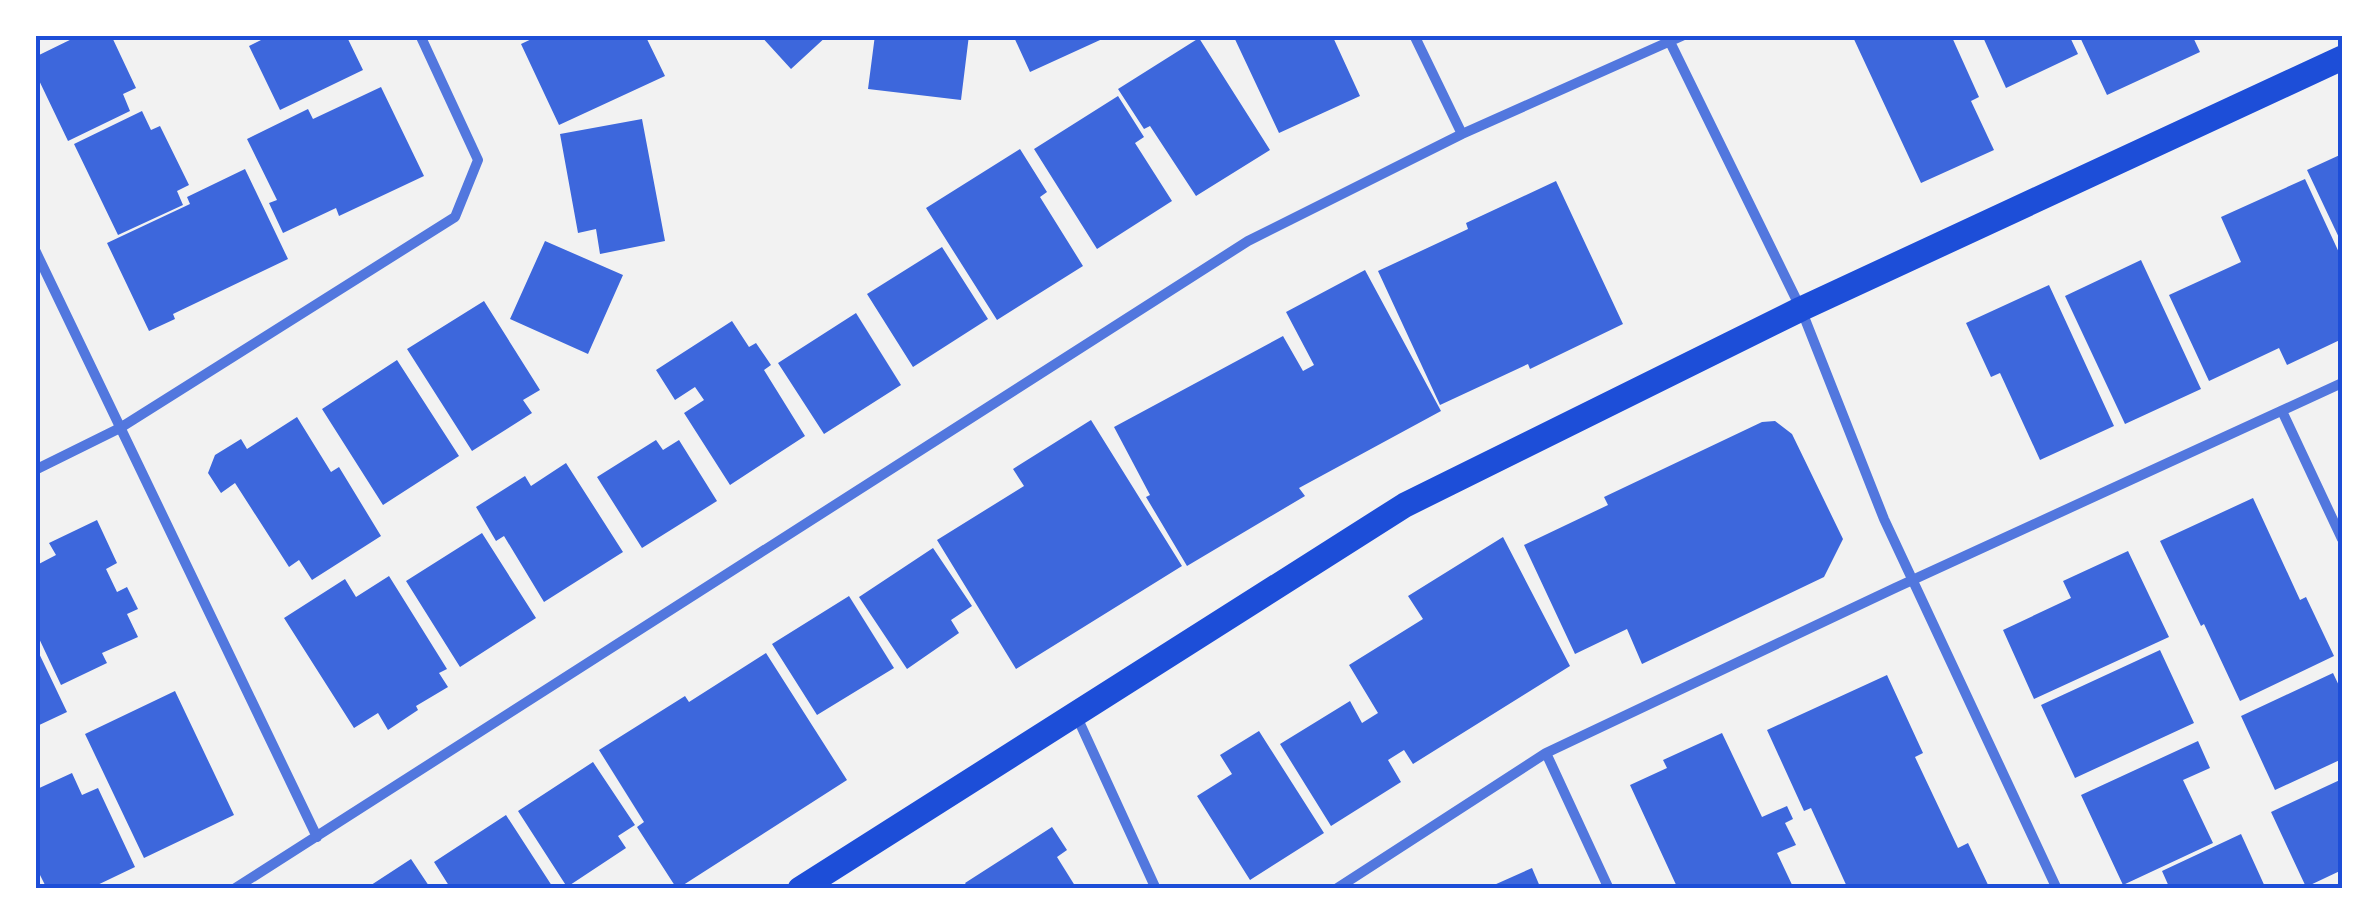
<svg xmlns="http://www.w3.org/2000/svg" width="2377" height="924" font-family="Signika,sans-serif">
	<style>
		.building { fill: #3d67dc }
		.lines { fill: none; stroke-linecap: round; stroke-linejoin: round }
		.minor { stroke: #5277de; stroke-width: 10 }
		.primary { stroke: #1d4ed8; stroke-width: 25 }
		.neatline { fill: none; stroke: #1d4ed8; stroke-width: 4 }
	</style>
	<rect width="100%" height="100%" fill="#f2f2f2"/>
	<path class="building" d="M 80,35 L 111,35 L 136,88 L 123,94 L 130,111 L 68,141 L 35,72 L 35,57 Z
		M 261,35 L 346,35 L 363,70 L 280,110 L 249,46 L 263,39 Z
		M 540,35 L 645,35 L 665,76 L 559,125 L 521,44 Z
		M 760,35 L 828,35 L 791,69 Z
		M 875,35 L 969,35 L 961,100 L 868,89 Z
		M 1013,35 L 1111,35 L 1030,72 Z
		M 1233,35 L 1332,35 L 1360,96 L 1279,133 Z
		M 1852,35 L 1951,35 L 1979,97 L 1971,101 L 1994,150 L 1921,183 Z
		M 1982,35 L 2069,35 L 2078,54 L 2006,88 Z
		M 2079,35 L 2192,35 L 2200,52 L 2107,95 Z
		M 1199,38 L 1270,150 L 1196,196 L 1150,126 L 1144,129 L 1118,89 Z
		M 381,87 L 424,176 L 339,216 L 336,208 L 283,233 L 269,203 L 277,200 L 247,139 L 308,109 L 313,119 Z
		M 1118,96 L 1144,137 L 1135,143 L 1172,201 L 1097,249 L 1034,149 Z
		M 142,111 L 151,130 L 160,126 L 189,185 L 177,191 L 183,205 L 118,235 L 74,144 Z
		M 642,119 L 665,241 L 600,254 L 596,229 L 578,233 L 560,134 Z
		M 1020,149 L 1047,192 L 1040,197 L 1083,266 L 997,320 L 926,208 Z
		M 2342,154 L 2342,244 L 2307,170 Z
		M 245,169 L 288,259 L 173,314 L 175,319 L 149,331 L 107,243 L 190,204 L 187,197 Z
		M 2305,179 L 2342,259 L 2342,339 L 2287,365 L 2279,348 L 2209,381 L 2169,295 L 2241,262 L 2221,217 Z
		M 1556,181 L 1623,324 L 1530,369 L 1528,364 L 1440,405 L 1378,271 L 1468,229 L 1466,223 Z
		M 545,241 L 623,275 L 588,354 L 510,319 Z
		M 942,247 L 988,319 L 913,367 L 867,294 Z
		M 2141,260 L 2201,389 L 2125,424 L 2065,296 Z
		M 1365,270 L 1441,411 L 1299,488 L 1305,496 L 1187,566 L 1146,497 L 1150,495 L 1114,427 L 1283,336 L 1303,371 L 1314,365 L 1286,312 Z
		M 2049,285 L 2114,426 L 2040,460 L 2000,373 L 1991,377 L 1966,323 Z
		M 484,301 L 540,390 L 523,400 L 532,413 L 472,451 L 407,349 Z
		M 856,313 L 901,385 L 824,434 L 778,363 Z
		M 732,321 L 749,347 L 756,343 L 771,365 L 764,370 L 805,436 L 730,485 L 684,413 L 704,400 L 695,387 L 675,400 L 656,370 Z
		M 397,360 L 459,456 L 383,505 L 322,409 Z
		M 297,417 L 331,472 L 339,467 L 381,536 L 312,580 L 299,560 L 289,567 L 235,483 L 221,493 L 208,473 L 215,455 L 241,439 L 247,449 Z
		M 1091,420 L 1182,566 L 1016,669 L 937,540 L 1024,486 L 1013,469 Z
		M 1775,421 L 1792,434 L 1843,539 L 1824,577 L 1642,664 L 1627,629 L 1575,654 L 1524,545 L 1608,505 L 1604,497 L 1762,422 Z
		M 656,440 L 663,450 L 679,440 L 717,501 L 642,548 L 597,477 Z
		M 566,463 L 623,552 L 544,602 L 504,536 L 496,541 L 476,507 L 525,476 L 531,486 Z
		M 2253,498 L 2300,600 L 2306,597 L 2334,656 L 2240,701 L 2204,624 L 2201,626 L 2160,541 Z
		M 97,520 L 117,563 L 106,569 L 117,592 L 127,587 L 138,609 L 127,614 L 138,637 L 102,653 L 107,663 L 61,685 L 35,630 L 35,566 L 56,555 L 49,543 Z
		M 482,533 L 536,618 L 460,667 L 406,581 Z
		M 1503,537 L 1570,666 L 1413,764 L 1404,750 L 1388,760 L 1401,782 L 1331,826 L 1280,744 L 1350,701 L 1362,723 L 1378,713 L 1349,665 L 1423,619 L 1408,596 Z
		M 933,548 L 972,606 L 951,620 L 959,633 L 907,669 L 859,597 Z
		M 2128,551 L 2169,637 L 2034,699 L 2003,630 L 2071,598 L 2063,581 Z
		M 389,576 L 447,669 L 439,673 L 448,687 L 416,706 L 418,710 L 388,730 L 378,713 L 354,728 L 284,618 L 345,579 L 356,597 Z
		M 849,596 L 894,668 L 817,715 L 772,644 Z
		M 35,645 L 67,712 L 35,727 Z
		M 2160,650 L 2194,723 L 2075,778 L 2041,705 Z
		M 766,653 L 847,780 L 677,889 L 637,827 L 644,822 L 599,750 L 685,696 L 689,702 Z
		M 2333,673 L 2342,692 L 2342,759 L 2275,790 L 2241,716 Z
		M 1887,675 L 1923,753 L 1915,757 L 1958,848 L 1968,843 L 1990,889 L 1848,889 L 1811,808 L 1804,811 L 1767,730 Z
		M 175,691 L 234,815 L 144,858 L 85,734 Z
		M 1259,731 L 1324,833 L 1250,880 L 1197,796 L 1232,774 L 1220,755 Z
		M 1722,733 L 1762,817 L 1787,806 L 1793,819 L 1785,823 L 1796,845 L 1777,853 L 1794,889 L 1678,889 L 1630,785 L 1667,768 L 1663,760 Z
		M 2198,741 L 2210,768 L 2183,780 L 2213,843 L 2123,885 L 2081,795 Z
		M 593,762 L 635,825 L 618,836 L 626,848 L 567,887 L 518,811 Z
		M 72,773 L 82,795 L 98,788 L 135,867 L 89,889 L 47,889 L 35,865 L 35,790 Z
		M 2342,779 L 2342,870 L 2306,887 L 2271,812 Z
		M 506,815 L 554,889 L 451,889 L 434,862 Z
		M 1052,827 L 1067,850 L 1057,857 L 1077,889 L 969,889 L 965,883 Z
		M 2241,834 L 2266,889 L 2170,889 L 2162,871 Z
		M 411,859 L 431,889 L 365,889 Z
		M 1532,868 L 1541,889 L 1485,889 Z"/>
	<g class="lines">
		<path class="minor" d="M 1414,35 L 1462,134
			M 1670,42 L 1801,309 L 1884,519 L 2057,889
			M 35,250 L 317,837
			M 2282,411 L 2342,539
			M 35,470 L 120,428 L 455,217 L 478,160 L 420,35
			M 1077,717 L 1156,889
			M 1546,753 L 1609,889
			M 234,889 L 1248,241 L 1462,134 L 1684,35
			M 1336,889 L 1546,753 L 1895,588 L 2342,383"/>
		<path class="primary" d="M 800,889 L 1405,505 L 1801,309 L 2342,58"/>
	</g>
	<rect width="2377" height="924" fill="none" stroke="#ffffff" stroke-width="75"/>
	<rect x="38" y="38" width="2302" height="848" class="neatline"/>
</svg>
